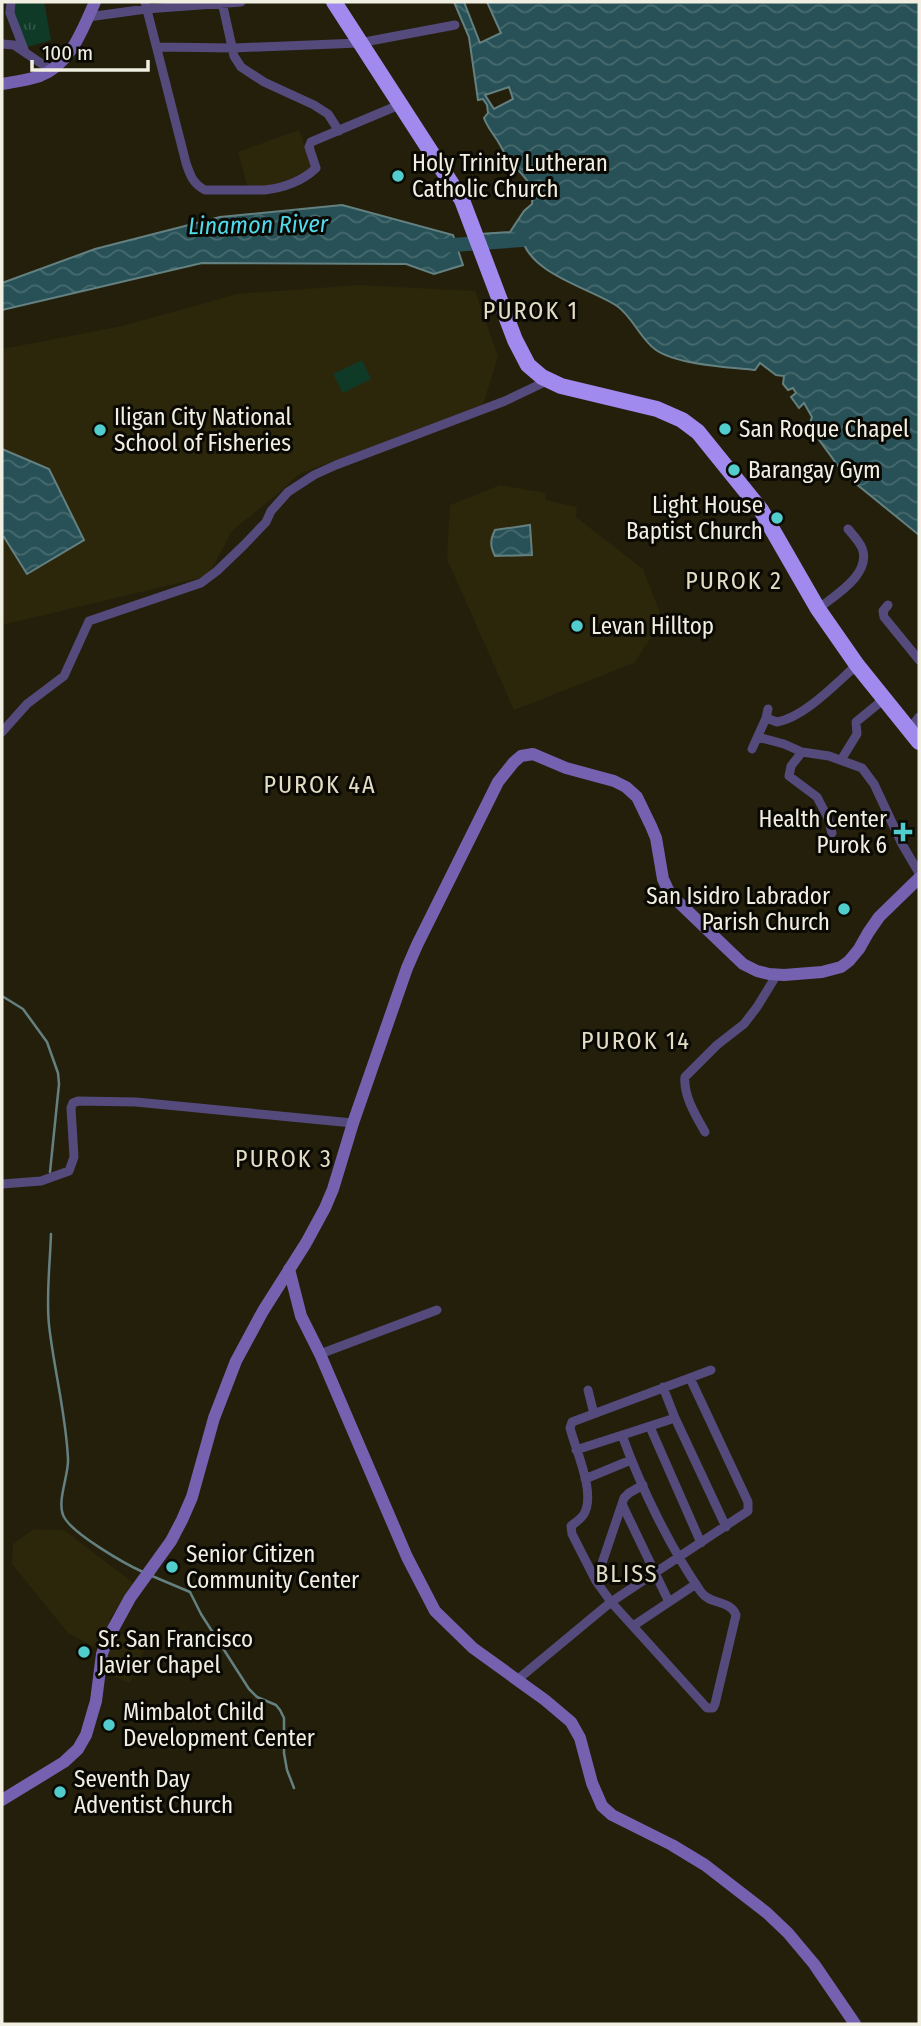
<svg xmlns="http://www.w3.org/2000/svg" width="921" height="2026" font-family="'Fira Sans Condensed',sans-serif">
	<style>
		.built { fill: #2c260a }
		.grass { fill: #0e3a27 }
		.park { fill: url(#park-tufts) }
		.water { fill: url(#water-waves); stroke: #648080; stroke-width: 2; fill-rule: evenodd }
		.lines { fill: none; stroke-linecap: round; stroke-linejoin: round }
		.stream { stroke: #648080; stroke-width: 2.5 }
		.river { stroke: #275156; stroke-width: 14 }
		.street { stroke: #554a7c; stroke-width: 9 }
		.secondary { stroke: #7462b1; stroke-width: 12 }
		.highway { stroke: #a08aed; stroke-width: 16 }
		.poi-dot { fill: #52cdcd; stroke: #0a0903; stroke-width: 2.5 }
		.labels { text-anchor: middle; stroke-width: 6; stroke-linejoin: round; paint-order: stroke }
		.poi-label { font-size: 23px; fill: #f1efe2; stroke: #0a0903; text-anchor: start }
		.water-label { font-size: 24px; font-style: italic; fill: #51daeb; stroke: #0a0903 }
		.neighbourhood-label { font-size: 24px; letter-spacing: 2px; fill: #e2ddc4; stroke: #0a0903 }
	</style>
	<defs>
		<pattern id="park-tufts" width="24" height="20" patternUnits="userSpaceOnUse" patternTransform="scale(1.75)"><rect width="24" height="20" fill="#0e3a27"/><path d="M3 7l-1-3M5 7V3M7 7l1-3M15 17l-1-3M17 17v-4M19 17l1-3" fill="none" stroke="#325746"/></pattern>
		<pattern id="water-waves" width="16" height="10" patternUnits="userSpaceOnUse" patternTransform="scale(1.75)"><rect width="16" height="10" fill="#275156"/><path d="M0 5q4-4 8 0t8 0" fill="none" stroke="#476a6e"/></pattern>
	</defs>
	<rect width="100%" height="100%" fill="#231f0b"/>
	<path class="built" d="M 299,130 L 313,168 L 275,188 L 248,189 L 238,152 Z
		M 359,285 L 475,291 L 498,356 L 483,405 L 299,474 L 281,491 L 232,531 L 208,576 L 2,625 L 2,349 L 122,326 L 237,294 Z
		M 500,485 L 546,493 L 545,500 L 577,507 L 576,517 L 643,569 L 663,620 L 634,663 L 514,710 L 447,559 L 450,505 Z
		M 34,1529 L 64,1530 L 135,1584 L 111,1617 L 100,1650 L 68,1633 L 12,1564 L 13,1544 Z
		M 119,1633 L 145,1646 L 130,1683 L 102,1672 L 108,1653 Z"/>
	<path class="grass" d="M 362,360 L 371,379 L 343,393 L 333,374 Z"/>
	<path class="park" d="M 16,2 L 44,2 L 51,40 L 21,49 L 12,3 Z"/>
	<path class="water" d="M 454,2 L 464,2 L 480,43 L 501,33 L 487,2 L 919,2 L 919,535 L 844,474 L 809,426 L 812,417 L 804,403 L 799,408 L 791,397 L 796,393 L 793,388 L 788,390 L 783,384 L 784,376 L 776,375 L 760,363 L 755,370 C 728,367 678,365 656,350 C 640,339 633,317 617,306 C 588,287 528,274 521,235 L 519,244 L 485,248 L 480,234 L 510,232 L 524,211 L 532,204 C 534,181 523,177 510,161 C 504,154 501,145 495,137 C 491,131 487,126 484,118 L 488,113 L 487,105 L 483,99 L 478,100 L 469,37 ZM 509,87 L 513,99 L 494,109 L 485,95 Z
		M 342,205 L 453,235 L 463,265 L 434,274 L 406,264 L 202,263 L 2,310 L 2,283 L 95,249 L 220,217 Z
		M 2,449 L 49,469 L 84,540 L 27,574 L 4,537 L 2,538 Z
		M 530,525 L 532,555 L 495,556 C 490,546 490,540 495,530 Z"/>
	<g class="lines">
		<path class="stream" d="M 2,996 L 23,1009 L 47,1042 L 58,1073 L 59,1084 L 50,1172
			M 51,1234 C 50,1263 46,1297 49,1325 C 54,1370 66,1414 68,1459 C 69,1475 56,1502 64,1517 C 73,1534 125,1564 143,1572
			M 152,1576 L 190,1592 L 201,1614 L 249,1689 L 257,1697 L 276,1705 L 280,1710 L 284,1718 L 284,1753 L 287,1770 L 294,1788"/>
		<path class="river" d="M 439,246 L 522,240"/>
		<path class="street" d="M 11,2 L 10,13 L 25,52
			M 145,2 L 186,163 C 190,175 193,184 205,190 L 265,190 C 283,188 303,181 316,168 L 309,147 L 311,142 L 399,105
			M 222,2 L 234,56 L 241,67 L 264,82 L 314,105 L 328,114 L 339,131
			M 88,17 L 146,9 L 241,2
			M 2,44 L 14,45 L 51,70
			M 157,47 L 234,48 L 359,43 L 455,25
			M 888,605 L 883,611 L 884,617 L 919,660
			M 818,609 C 835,595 872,574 862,548 C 859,541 853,535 848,529
			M 768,709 L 766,718 L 777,722 C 805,717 836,683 857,665
			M 909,730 L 919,717
			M 2,732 L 27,704 L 64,676 L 89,621 L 201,583 L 217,571 L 244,545 L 266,522 L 271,511 L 288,492 L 314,475 L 336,465 L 505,401 L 549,380
			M 758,737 L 784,744 L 802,752 L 829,756 L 862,768 L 874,784 L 902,844 L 919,873
			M 752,749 L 766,718
			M 802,752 L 791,766 L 789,776 L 817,797 L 828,818 L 832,833
			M 841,760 L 857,734 L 856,722 L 884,699
			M 705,1132 C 696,1116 683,1095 685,1077 L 717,1045 L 744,1024 L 757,1007 L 776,976
			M 2,1184 L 41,1181 L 69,1171 L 74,1157 L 71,1108 L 73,1103 L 78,1101 L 136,1102 L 353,1123
			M 320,1354 L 437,1310
			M 663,1387 L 675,1418 L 726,1527
			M 588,1390 L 594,1414
			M 650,1427 L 701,1543
			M 622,1435 C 641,1488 670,1547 701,1592 C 710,1605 731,1600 736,1615 L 715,1704 L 713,1708 L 707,1708 L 611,1602 L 596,1581 L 572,1534 L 571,1526 C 576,1522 581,1519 584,1514 C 596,1493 576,1451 570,1428 L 572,1422 L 711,1370
			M 576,1450 L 675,1418
			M 585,1479 L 631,1460
			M 622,1504 L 669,1602
			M 596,1581 L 624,1498 L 629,1493 L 643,1485
			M 633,1626 L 696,1584
			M 517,1680 L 611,1602 L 748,1511 L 748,1502 L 690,1378"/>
		<path class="secondary" d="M 2,84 C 14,82 28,80 40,76 C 71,64 82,30 95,2
			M 289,1269 L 301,1316 L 320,1354 L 407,1557 L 435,1611 L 473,1648 L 545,1700 L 571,1722 L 580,1738 L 592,1783 L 602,1806 L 612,1815 L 672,1845 L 705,1865 L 767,1913 L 788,1933 L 814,1964 L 855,2024
			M 2,1800 L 64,1762 L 78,1749 L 86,1735 L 96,1701 L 102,1654 L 107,1640 L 130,1598 L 171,1541 L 182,1520 L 192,1497 L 214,1418 L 236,1361 L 263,1311 L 306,1243 L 325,1208 L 333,1189 L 353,1123 L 407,968 L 417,945 L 498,782 L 514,762 L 521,756 L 533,754 L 566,768 L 614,781 L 626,787 L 637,797 L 651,826 L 656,838 L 663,879 L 670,894 L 743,964 L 757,971 L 769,974 L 784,975 L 822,972 L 841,967 L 849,961 L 859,949 L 868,933 L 879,917 L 919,878"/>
		<path class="highway" d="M 334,2 L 462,200 L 515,340 L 528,365 L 542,377 L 561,386 L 657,409 L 682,420 L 698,432 L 761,510 L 818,609 L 857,665 L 919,742"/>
	</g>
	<g class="poi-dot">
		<circle cx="398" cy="176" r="7"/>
		<circle cx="725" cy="429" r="7"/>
		<circle cx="100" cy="430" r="7"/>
		<circle cx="734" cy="470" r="7"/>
		<circle cx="777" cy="518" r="7"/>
		<circle cx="577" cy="626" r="7"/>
		<path d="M899.5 821.5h7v7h7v7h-7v7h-7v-7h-7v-7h7z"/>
		<circle cx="844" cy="909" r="7"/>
		<circle cx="172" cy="1567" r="7"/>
		<circle cx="84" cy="1652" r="7"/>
		<circle cx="109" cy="1725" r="7"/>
		<circle cx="60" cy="1792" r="7"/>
	</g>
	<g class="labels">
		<g class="poi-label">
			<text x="412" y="171">Holy Trinity Lutheran<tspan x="412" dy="26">Catholic Church</tspan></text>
			<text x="114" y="425">Iligan City National<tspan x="114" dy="26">School of Fisheries</tspan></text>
			<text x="739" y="437">San Roque Chapel</text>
			<text x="748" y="478">Barangay Gym</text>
			<text x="763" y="513" text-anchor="end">Light House<tspan x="763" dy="26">Baptist Church</tspan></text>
			<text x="591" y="634">Levan Hilltop</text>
			<text x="887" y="827" text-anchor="end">Health Center<tspan x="887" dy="26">Purok 6</tspan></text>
			<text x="830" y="904" text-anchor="end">San Isidro Labrador<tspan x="830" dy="26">Parish Church</tspan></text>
			<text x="186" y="1562">Senior Citizen<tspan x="186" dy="26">Community Center</tspan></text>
			<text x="98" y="1647">Sr. San Francisco<tspan x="98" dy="26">Javier Chapel</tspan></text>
			<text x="123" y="1720">Mimbalot Child<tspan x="123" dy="26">Development Center</tspan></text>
			<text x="74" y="1787">Seventh Day<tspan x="74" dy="26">Adventist Church</tspan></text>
		</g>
		<g class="water-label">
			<text transform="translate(258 225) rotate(-1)" y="8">Linamon River</text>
		</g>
		<g class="neighbourhood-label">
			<text x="531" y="319">PUROK 1</text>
			<text x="734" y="589">PUROK 2</text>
			<text x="320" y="793">PUROK 4A</text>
			<text x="636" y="1049">PUROK 14</text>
			<text x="284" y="1167">PUROK 3</text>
			<text x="627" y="1582">BLISS</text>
		</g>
	</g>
	<rect width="921" height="2026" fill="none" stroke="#f1efe2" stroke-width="7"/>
	<path d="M32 60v10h116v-10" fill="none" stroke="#f1efe2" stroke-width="3.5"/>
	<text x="42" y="60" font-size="21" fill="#f1efe2" stroke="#0a0903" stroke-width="5" paint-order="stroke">100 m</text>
</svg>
